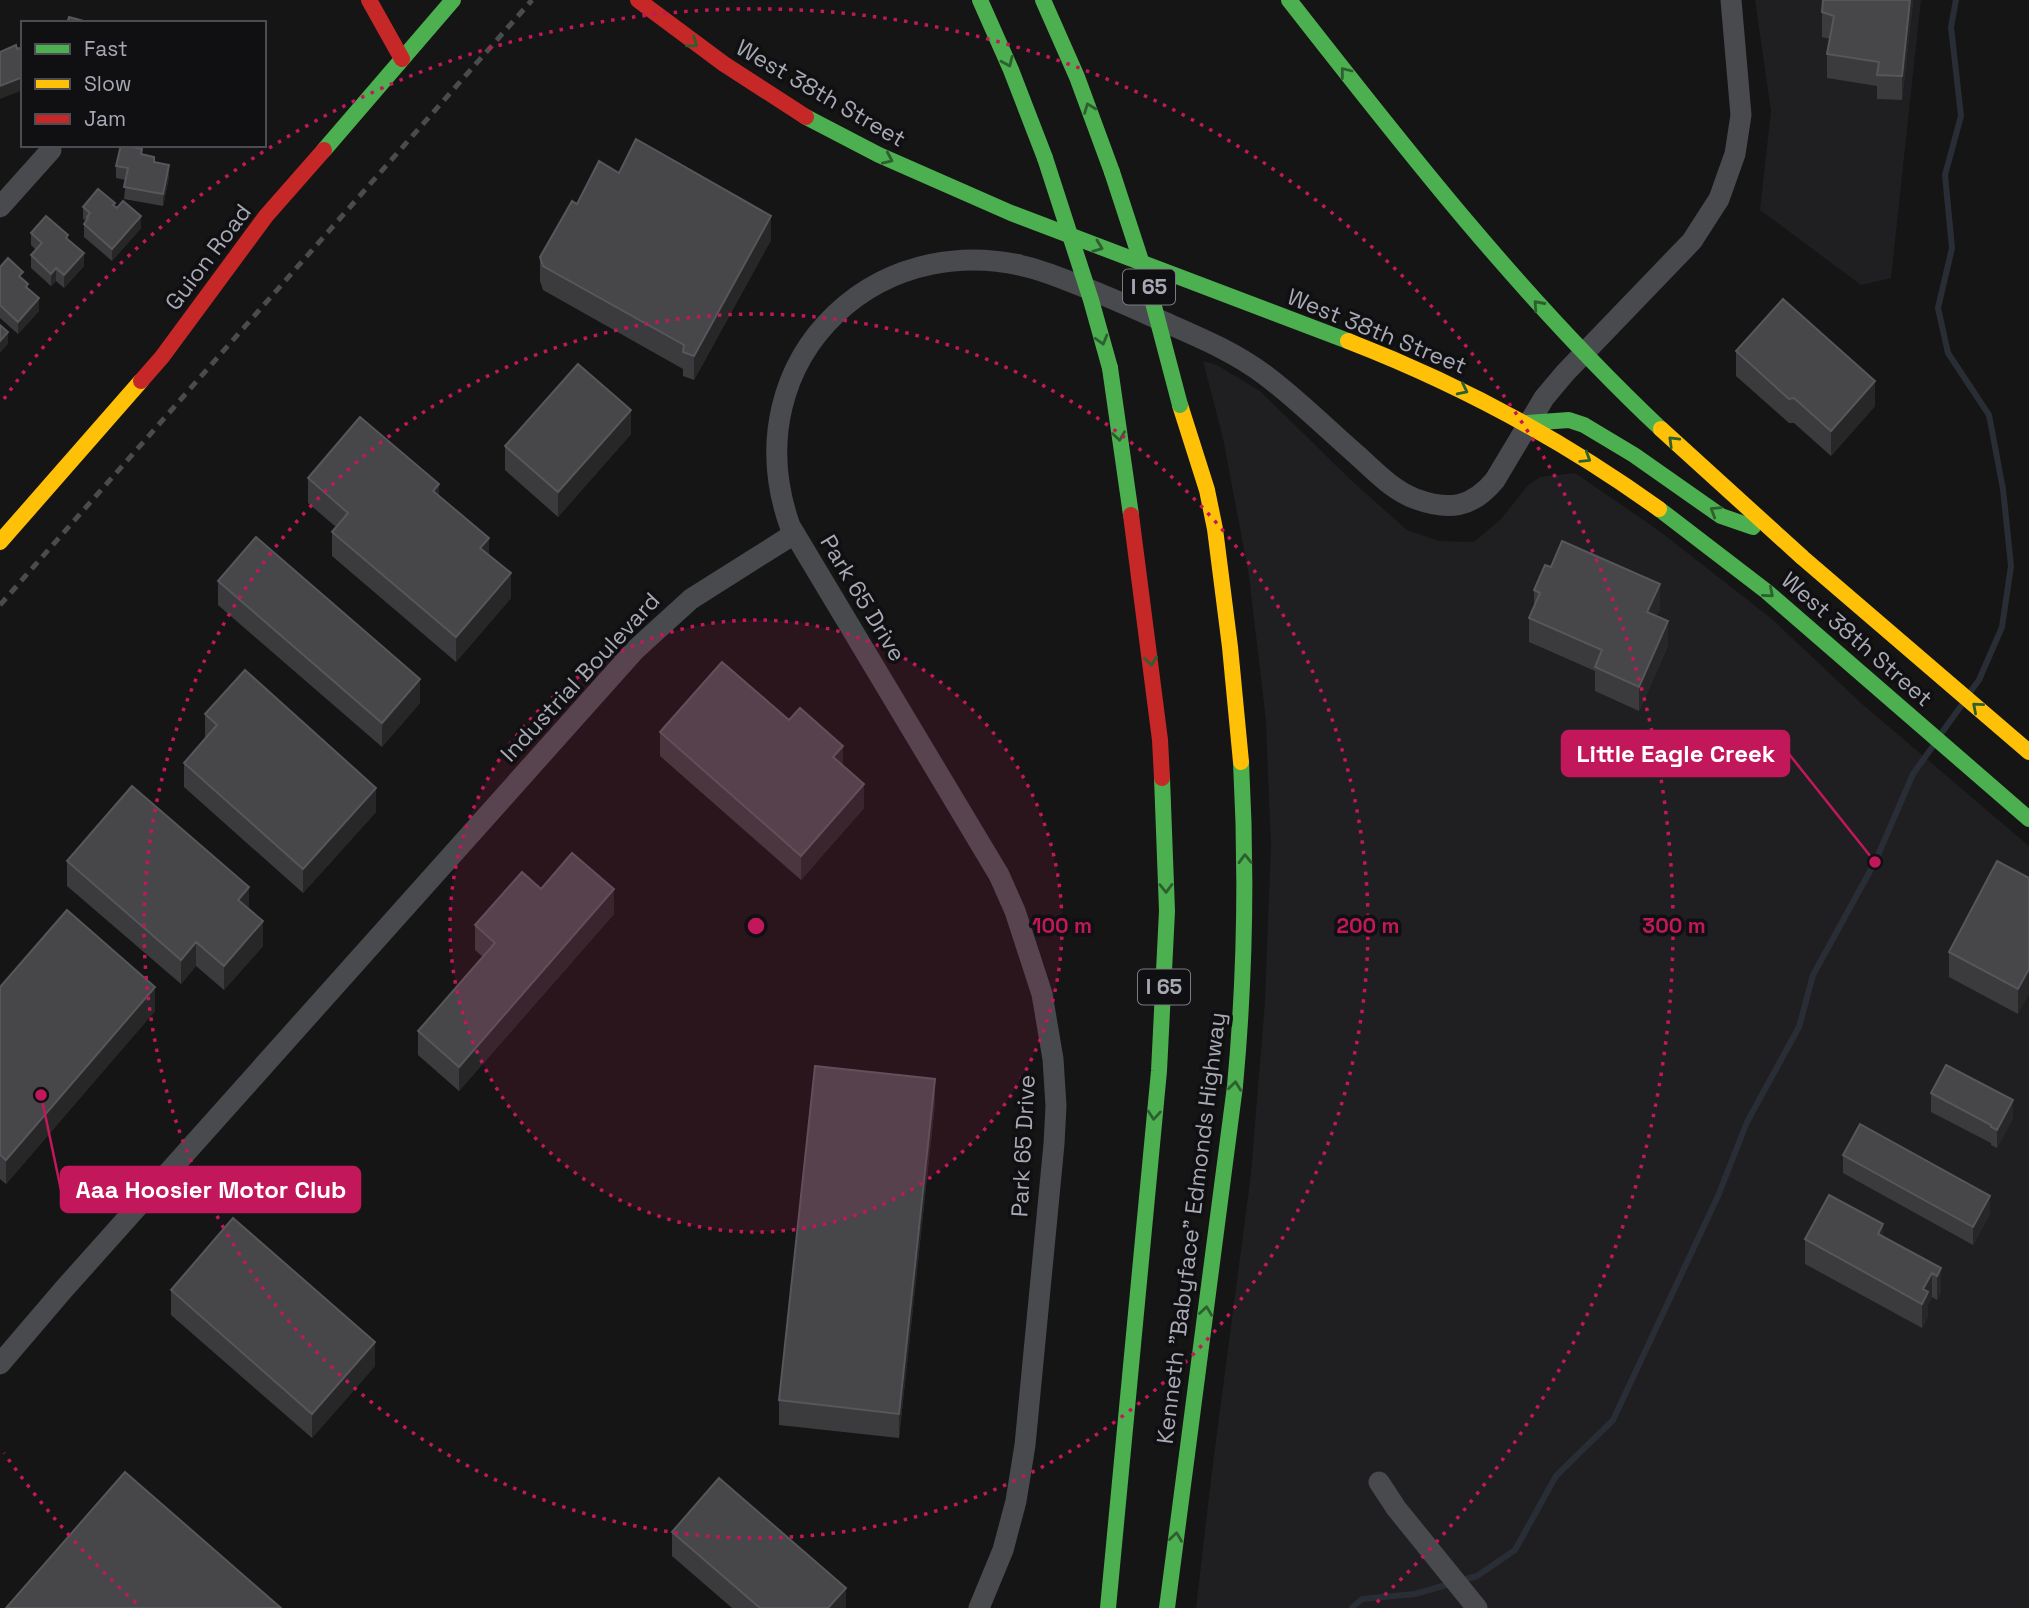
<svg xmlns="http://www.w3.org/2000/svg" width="2029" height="1608" font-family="'Space Grotesk',sans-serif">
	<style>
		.built { fill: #1f1f21 }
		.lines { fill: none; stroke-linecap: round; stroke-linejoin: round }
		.stream { stroke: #292e36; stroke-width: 6 }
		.street { stroke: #494a4e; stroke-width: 21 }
		.fast { stroke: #4caf50; stroke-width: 16 }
		.slow { stroke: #ffc107; stroke-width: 16 }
		.jam { stroke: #c62828; stroke-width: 16 }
		.rail { stroke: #4a4b4d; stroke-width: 5; stroke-dasharray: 9 7; stroke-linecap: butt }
		.fast-bridge { stroke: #4caf50; stroke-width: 16 }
		.wall { fill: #3b3b3d }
		.shaded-wall { fill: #272728 }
		.building { fill: #47474a; stroke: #56565b; stroke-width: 2 }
		.oneway { stroke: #2e5f30 }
		.ring { fill: none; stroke: #c2185b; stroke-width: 3.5; stroke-dasharray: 3.5 7 }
		.labels { text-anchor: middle; stroke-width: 7; stroke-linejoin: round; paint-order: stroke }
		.shield { fill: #100f11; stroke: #7a7b84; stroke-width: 2 }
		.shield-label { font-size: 21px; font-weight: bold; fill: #a7a9b5 }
		.street-label { font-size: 23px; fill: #a7a9b5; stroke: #100f11 }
		.centre { fill: #c2185b; stroke: #100f11; stroke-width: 3.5 }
		.ring-label { font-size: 21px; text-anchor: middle; font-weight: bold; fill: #c2185b; stroke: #100f11; stroke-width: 7; stroke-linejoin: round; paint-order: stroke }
		.leader { fill: none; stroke: #c2185b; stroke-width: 2.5 }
		.callout-dot { fill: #c2185b; stroke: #100f11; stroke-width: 2.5 }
		.callout { fill: #c2185b; stroke: #c2185b; stroke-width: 2.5 }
		.callout-label { font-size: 24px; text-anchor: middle; font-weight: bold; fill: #fff }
	</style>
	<rect width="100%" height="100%" fill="#151515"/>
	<path class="built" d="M 1755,0 L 1921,0 L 1891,278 L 1861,285 L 1760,210 L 1771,111 Z
		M 1203,361 L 1217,365 L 1260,391 L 1353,482 L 1407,530 L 1439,541 L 1474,542 L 1501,519 L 1528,485 L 1540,477 L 1575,473 L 1658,530 L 1772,619 L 1861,703 L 2029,846 L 2029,1608 L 1196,1608 L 1212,1471 L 1251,1174 L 1265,1001 L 1271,846 L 1266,721 L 1249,576 L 1223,438 Z"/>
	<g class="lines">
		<path class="stream" d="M 1956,0 L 1951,27 L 1961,116 L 1945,175 L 1952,248 L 1938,308 L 1948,353 L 1989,415 L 2003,489 L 2011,566 L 2002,627 L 1979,680 L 1971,691
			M 1943,731 L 1961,706
			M 1352,1608 L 1362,1599 L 1415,1594 L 1477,1576 L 1515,1550 L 1556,1476 L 1613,1420 L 1718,1196 L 1747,1122 L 1799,1027 L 1813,975 L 1875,862 L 1913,774 L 1933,746"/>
		<path class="street" d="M 0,207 L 51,150
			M 0,1364 L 64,1289 L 635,650 L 691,599 L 794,534
			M 1379,1482 L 1396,1508 L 1477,1608
			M 979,1608 L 1003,1550 L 1016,1501 L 1025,1445 L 1054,1144 L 1056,1106 L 1053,1059 L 1042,994 L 1015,911 L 999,875 L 790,526 C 730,357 885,214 1050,274 C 1088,288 1125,304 1162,321 C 1198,337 1233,351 1265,375 C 1297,399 1326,428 1357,455 C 1375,471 1392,490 1416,499 C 1449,511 1472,508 1495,480 L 1544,398 L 1565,373 L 1692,241 L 1719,199 L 1735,154 L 1741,115 L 1731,0"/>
		<path class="fast" d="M 980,0 L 1011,70 L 1045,158
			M 1043,0 L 1077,77 L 1112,172
			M 1289,0 C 1407,151 1522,298 1661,429
			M 806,117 L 879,155 L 1011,213 L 1348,341
			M 324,150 L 453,0
			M 1110,368 L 1131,515
			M 1527,423 L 1569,420 L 1584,425 L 1634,455 L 1721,516 L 1753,527
			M 1659,509 L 1766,591 L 2029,819
			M 1108,1608 L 1159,1071 L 1167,911 L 1162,778
			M 1167,1608 L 1235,1086 C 1245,978 1247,871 1241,762"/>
		<path class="slow" d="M 1348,341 C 1459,384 1563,440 1659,509
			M 1180,405 L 1207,490 L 1215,529 L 1230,647 L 1241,762
			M 1661,429 L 1803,558 L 2029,752
			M 0,542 L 141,381"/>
		<path class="jam" d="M 369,0 L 402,59
			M 638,0 L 724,64 L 806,117
			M 141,381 L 162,357 L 266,216 L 324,150
			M 1131,515 L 1160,740 L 1162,778"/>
		<path class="rail" d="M 0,605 L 532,0"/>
		<path class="fast-bridge" d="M 1045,158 L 1091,300 L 1110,368
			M 1112,172 L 1146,276 L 1180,405"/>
	</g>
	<path class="wall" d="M 1913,0 L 1902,100 L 1877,99 L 1877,86 L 1827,78 L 1827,54 L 1830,39 L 1822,37 L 1822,12 Z
		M 142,155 L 154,162 L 169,177 L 163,206 L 124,199 L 126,180 L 116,178 L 116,166 Z
		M 619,173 L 771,240 L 694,380 L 683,376 L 683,369 L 543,290 L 540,281 L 540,257 L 577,204 Z
		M 115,206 L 141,228 L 112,261 L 84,237 L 84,224 L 86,221 L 83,219 L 83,207 Z
		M 31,233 L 68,240 L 84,266 L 64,288 L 56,281 L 51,286 L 31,268 L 31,255 L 36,250 L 31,245 Z
		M 0,267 L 23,279 L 39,311 L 18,334 L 0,318 Z
		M 1736,351 L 1875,406 L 1831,456 L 1794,423 L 1789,423 L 1736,376 Z
		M 631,434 L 558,517 L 505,470 L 505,446 Z
		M 308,478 L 439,495 L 489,555 L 511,598 L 456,662 L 332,556 L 332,532 L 336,527 L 308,503 Z
		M 218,581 L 420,703 L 382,747 L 218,605 Z
		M 1534,590 L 1660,609 L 1656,616 L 1668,646 L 1639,711 L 1595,691 L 1595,671 L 1529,642 L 1529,618 L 1534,607 Z
		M 205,714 L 376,812 L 303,893 L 184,787 L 184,763 L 205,738 Z
		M 789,720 L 843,766 L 864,808 L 801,880 L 660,756 L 660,732 Z
		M 67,861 L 249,909 L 263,946 L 224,990 L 196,966 L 181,984 L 67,886 Z
		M 2029,878 L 2018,1014 L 1949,977 L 1949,952 Z
		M 541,889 L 614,914 L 459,1091 L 418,1055 L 418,1031 L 483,957 L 475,950 L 475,925 Z
		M 0,987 L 155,1011 L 6,1184 L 0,1179 Z
		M 1931,1093 L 2013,1118 L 1997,1148 L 1991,1145 L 1991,1143 L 1931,1112 Z
		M 935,1103 L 899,1438 L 779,1425 L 779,1400 Z
		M 1843,1155 L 1990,1214 L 1973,1245 L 1843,1173 Z
		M 1883,1237 L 1941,1268 L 1941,1292 L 1937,1300 L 1932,1297 L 1928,1305 L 1928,1316 L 1922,1328 L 1805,1264 L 1805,1239 Z
		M 171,1290 L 375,1366 L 312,1438 L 171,1315 Z
		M 672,1532 L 846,1608 L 732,1608 L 672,1556 Z"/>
	<path class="shaded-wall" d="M 1910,0 L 1913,0 L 1902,100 L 1902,76 Z
		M 21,71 L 23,71 L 23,90 L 0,99 L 0,86 Z
		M 169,165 L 169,177 L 163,206 L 163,194 Z
		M 141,216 L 141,228 L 112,261 L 112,249 Z
		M 771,216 L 771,240 L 694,380 L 694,356 Z
		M 84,253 L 84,266 L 64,288 L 64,275 Z
		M 56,268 L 56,281 L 51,286 L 51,274 Z
		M 39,298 L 39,311 L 18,334 L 18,322 Z
		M 8,332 L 8,344 L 0,353 L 0,341 Z
		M 1875,381 L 1875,406 L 1831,456 L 1831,431 Z
		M 631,410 L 631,434 L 558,517 L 558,492 Z
		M 439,484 L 439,508 L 433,491 Z
		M 489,538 L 489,562 L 480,548 Z
		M 511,573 L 511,598 L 456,662 L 456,637 Z
		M 1660,584 L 1660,609 L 1647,637 L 1647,612 Z
		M 1668,621 L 1668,646 L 1639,711 L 1639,687 Z
		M 420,679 L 420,703 L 382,747 L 382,723 Z
		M 843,746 L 843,771 L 833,757 Z
		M 864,784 L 864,808 L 801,880 L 801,856 Z
		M 376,788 L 376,812 L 303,893 L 303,869 Z
		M 249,887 L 249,911 L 238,900 Z
		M 614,889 L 614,914 L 459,1091 L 459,1067 Z
		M 263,921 L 263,946 L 224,990 L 224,966 Z
		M 196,942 L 196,966 L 181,984 L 181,960 Z
		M 2029,969 L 2029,994 L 2018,1014 L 2018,989 Z
		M 155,987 L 155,1011 L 6,1184 L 6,1160 Z
		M 935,1079 L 935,1103 L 899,1438 L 899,1414 Z
		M 2013,1100 L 2013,1118 L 1997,1148 L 1997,1130 Z
		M 1990,1196 L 1990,1214 L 1973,1245 L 1973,1227 Z
		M 1883,1224 L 1883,1248 L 1878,1234 Z
		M 1941,1268 L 1941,1292 L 1937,1300 L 1937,1276 Z
		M 1932,1273 L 1932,1297 L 1928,1305 L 1928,1316 L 1922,1328 L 1922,1304 L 1923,1289 Z
		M 375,1342 L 375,1366 L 312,1438 L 312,1414 Z
		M 846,1588 L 846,1608 L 828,1608 Z"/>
	<path class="building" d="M 1823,0 L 1910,0 L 1902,76 L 1877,75 L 1879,62 L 1827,54 L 1834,16 L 1822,12 Z
		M 69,17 L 91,23 L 67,23 Z
		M 16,45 L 17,49 L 23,47 L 23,71 L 21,71 L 23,77 L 0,86 L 0,52 Z
		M 636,139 L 771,216 L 694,356 L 683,352 L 684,345 L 543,266 L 540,257 L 572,201 L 577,204 L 599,161 L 619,173 Z
		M 121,145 L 142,149 L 141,154 L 154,157 L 154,162 L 169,165 L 163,194 L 124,187 L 128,168 L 116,166 Z
		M 98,189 L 115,203 L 113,205 L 117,208 L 123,201 L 141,216 L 112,249 L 84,224 L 88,218 L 87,217 L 90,213 L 83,207 Z
		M 46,216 L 68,235 L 66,238 L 84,253 L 64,275 L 56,268 L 51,274 L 31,255 L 42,243 L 31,233 Z
		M 8,258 L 23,272 L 19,276 L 28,284 L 26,287 L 39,298 L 18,322 L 0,305 L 0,267 Z
		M 1783,299 L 1875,381 L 1831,431 L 1794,398 L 1789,399 L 1736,351 Z
		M 0,325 L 8,332 L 0,341 Z
		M 578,364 L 631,410 L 558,492 L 505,446 Z
		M 360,417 L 439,484 L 433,491 L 489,538 L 480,548 L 511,573 L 456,637 L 332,532 L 348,513 L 308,478 Z
		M 256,537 L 420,679 L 382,723 L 218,581 Z
		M 1562,541 L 1660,584 L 1647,612 L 1668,621 L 1639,687 L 1595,667 L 1602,650 L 1529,618 L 1540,593 L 1534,590 L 1545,565 L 1551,567 Z
		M 722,662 L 789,720 L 800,708 L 843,746 L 833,757 L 864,784 L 801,856 L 660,732 Z
		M 245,670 L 376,788 L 303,869 L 184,763 L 217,725 L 205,714 Z
		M 132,786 L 249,887 L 238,900 L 263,921 L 224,966 L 196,942 L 181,960 L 67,861 Z
		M 572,853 L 614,889 L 459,1067 L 418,1031 L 495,943 L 475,925 L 522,872 L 541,889 Z
		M 1997,861 L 2029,878 L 2029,969 L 2018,989 L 1949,952 Z
		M 67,910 L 155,987 L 6,1160 L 0,1155 L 0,987 Z
		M 1946,1065 L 2013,1100 L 1997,1130 L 1991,1127 L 1991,1125 L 1931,1093 Z
		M 815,1066 L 935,1079 L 899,1414 L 779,1400 Z
		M 1860,1124 L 1990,1196 L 1973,1227 L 1843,1155 Z
		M 1829,1195 L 1883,1224 L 1878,1234 L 1941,1268 L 1937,1276 L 1932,1273 L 1923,1289 L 1928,1292 L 1922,1304 L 1805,1239 Z
		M 233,1218 L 375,1342 L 312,1414 L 171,1290 Z
		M 125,1472 L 281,1608 L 6,1608 Z
		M 719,1478 L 846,1588 L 828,1608 L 760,1608 L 672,1532 Z"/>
	<defs><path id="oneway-chevron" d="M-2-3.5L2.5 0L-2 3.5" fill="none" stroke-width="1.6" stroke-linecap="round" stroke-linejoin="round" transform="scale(1.75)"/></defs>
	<g class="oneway">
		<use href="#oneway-chevron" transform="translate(693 43) rotate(36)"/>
		<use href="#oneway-chevron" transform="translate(1008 62) rotate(66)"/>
		<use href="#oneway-chevron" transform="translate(1345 72) rotate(-128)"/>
		<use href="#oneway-chevron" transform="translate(1089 108) rotate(-111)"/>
		<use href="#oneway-chevron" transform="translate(888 159) rotate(24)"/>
		<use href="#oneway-chevron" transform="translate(1098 247) rotate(21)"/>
		<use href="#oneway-chevron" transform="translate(1538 305) rotate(-132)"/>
		<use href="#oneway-chevron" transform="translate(1102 340) rotate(74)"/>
		<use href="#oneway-chevron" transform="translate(1463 390) rotate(26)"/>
		<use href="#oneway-chevron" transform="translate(1119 436) rotate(82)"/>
		<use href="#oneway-chevron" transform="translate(1673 441) rotate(-136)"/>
		<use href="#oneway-chevron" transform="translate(1586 458) rotate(32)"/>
		<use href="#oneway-chevron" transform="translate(1715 511) rotate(-148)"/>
		<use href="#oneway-chevron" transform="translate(1769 593) rotate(41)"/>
		<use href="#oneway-chevron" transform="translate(1151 661) rotate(83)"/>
		<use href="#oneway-chevron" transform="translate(1977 707) rotate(-139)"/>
		<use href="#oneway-chevron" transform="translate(1245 859) rotate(-91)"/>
		<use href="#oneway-chevron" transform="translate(1166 888) rotate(89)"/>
		<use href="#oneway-chevron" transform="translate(1235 1086) rotate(-83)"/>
		<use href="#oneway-chevron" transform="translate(1154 1115) rotate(95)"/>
		<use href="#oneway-chevron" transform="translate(1206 1311) rotate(-82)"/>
		<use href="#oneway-chevron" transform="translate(1176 1537) rotate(-82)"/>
	</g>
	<circle cx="756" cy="926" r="306" fill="#c2185b" fill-opacity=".12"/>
	<g class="ring">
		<circle cx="756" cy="926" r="306"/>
		<circle cx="756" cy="926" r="612"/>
		<path d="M136 1603A918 918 0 0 1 4 1453M4 399A918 918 0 1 1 1376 1603"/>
	</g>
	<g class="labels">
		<g class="shield">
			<rect x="1123" y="269.5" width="52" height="35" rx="5"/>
			<rect x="1138" y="969.5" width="52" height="35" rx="5"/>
		</g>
		<g class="shield-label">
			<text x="1149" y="294">I 65</text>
			<text x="1164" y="994">I 65</text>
		</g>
		<g class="street-label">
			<text transform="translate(821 93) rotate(30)" y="8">West 38th Street</text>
			<text transform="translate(208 257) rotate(-53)" y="8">Guion Road</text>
			<text transform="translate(1377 331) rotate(22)" y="8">West 38th Street</text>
			<text transform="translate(863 598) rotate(59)" y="8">Park 65 Drive</text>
			<text transform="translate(1857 639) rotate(41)" y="8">West 38th Street</text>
			<text transform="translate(580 677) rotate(-47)" y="8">Industrial Boulevard</text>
			<text transform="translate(1023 1146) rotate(-87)" y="8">Park 65 Drive</text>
			<text transform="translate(1191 1228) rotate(-83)" y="8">Kenneth "Babyface" Edmonds Highway</text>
		</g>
	</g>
	<circle cx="756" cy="926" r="10" class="centre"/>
	<g class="ring-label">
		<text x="1062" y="933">100 m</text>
		<text x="1368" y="933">200 m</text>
		<text x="1674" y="933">300 m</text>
	</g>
	<path class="leader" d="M1875 862L1789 754M41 1095L61 1190"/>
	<g class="callout-dot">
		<circle cx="1875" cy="862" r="7"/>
		<circle cx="41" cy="1095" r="7"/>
	</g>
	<g class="callout">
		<rect x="1562" y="731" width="227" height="45" rx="7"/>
		<rect x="61" y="1167" width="299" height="45" rx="7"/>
	</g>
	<g class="callout-label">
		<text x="1676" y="762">Little Eagle Creek</text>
		<text x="211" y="1198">Aaa Hoosier Motor Club</text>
	</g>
	<rect x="21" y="21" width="245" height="126" fill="#100f11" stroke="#4c4d53" stroke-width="2"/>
	<rect x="35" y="44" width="35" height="10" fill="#4caf50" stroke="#4c4d53" stroke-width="2"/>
	<text x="84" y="56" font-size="21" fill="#a7a9b5">Fast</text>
	<rect x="35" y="79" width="35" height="10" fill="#ffc107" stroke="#4c4d53" stroke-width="2"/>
	<text x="84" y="91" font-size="21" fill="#a7a9b5">Slow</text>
	<rect x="35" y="114" width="35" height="10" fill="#c62828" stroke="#4c4d53" stroke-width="2"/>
	<text x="84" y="126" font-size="21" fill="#a7a9b5">Jam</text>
</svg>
